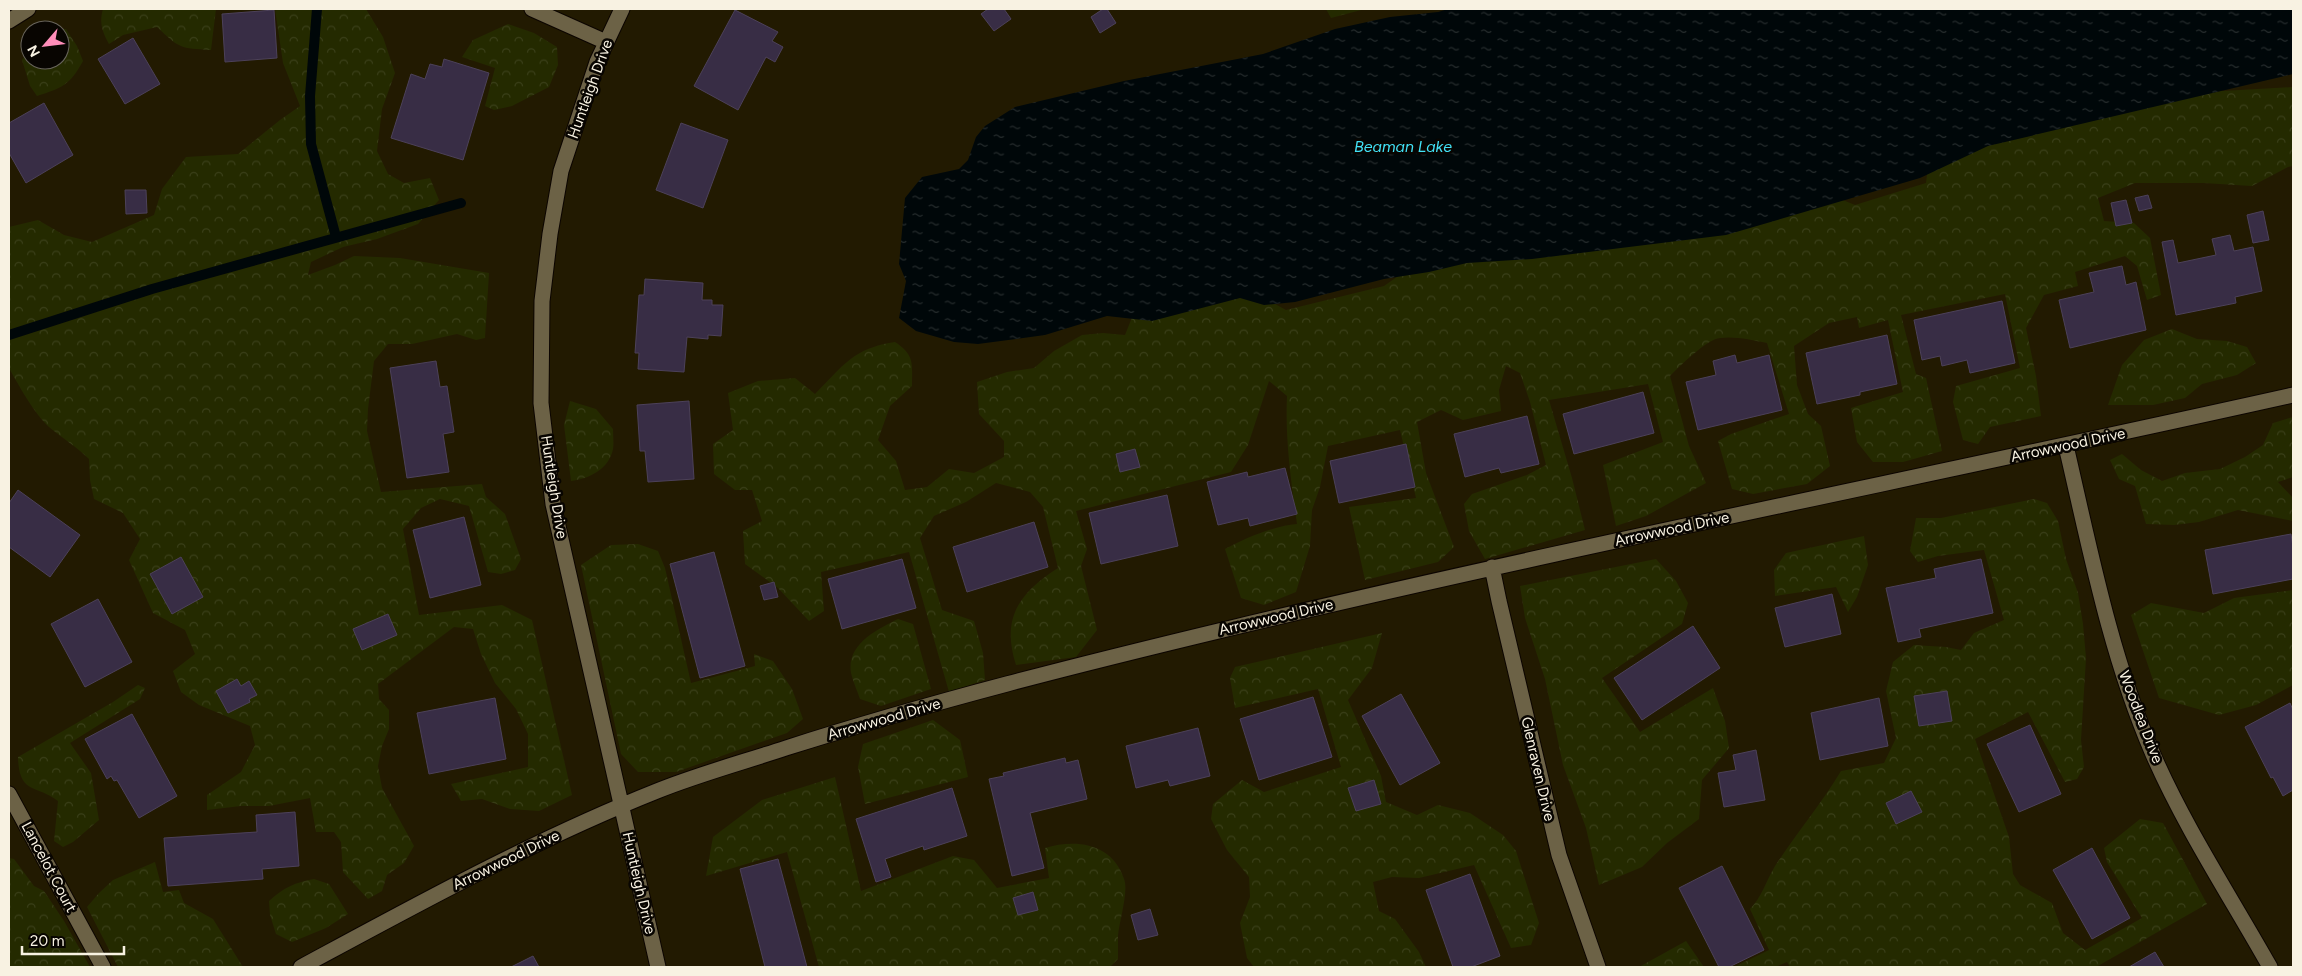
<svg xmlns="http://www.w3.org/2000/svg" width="2302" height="976" font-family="Figtree,sans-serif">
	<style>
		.forest { fill: url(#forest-crowns) }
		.water { fill: url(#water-ripples) }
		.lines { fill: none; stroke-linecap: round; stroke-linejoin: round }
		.stream { stroke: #000709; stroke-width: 10 }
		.building { fill: #382d45; stroke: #4c4159 }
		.minor-casing { stroke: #0c0500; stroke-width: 17 }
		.minor { stroke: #6c6246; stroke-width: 15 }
		.labels { text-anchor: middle; stroke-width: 5; stroke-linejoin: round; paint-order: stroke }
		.street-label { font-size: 15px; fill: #f8f2e2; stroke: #080501 }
		.water-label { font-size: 16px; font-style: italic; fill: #42e2f7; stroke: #080501 }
	</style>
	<defs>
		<pattern id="forest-crowns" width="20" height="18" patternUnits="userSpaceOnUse" patternTransform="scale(1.25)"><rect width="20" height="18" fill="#242a00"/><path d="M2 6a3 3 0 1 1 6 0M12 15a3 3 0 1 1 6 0" fill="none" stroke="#3a3f19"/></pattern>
		<pattern id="water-ripples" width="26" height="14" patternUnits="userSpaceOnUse" patternTransform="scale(1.25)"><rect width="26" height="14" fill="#000709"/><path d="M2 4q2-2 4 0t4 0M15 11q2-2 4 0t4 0" fill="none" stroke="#262c2d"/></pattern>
	</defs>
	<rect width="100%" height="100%" fill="#221a01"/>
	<path class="forest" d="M 103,9 L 216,9 L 211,50 C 180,48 180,49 157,27 L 123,35 L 109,44 C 102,31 99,23 103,9 Z
		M 275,9 L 366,9 L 383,37 L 395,73 L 382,109 L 377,151 L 388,174 L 404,183 L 430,178 L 439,200 L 418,224 L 377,239 L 343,247 L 311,262 L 308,275 L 335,265 L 354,256 L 400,258 L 489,273 L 485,338 L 476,340 L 457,334 L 412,344 L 388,344 L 374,361 L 368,409 L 367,431 L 381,492 L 482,484 L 486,497 L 505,514 L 521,559 L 515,570 L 501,574 L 488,572 L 469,506 L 440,499 L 421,508 L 403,529 L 419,615 L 502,605 L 532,620 L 572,795 L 539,811 L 510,809 L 482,799 L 461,801 L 451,784 L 528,767 L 528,734 L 516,709 L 495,683 L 481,654 L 473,629 L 454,627 L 378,684 L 379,699 L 389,710 L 389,729 L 382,746 L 378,766 L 382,788 L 414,846 L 404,863 L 387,875 L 382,891 L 368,899 L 343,872 L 341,842 L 334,832 L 316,832 L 310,798 L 269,806 L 241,806 L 207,810 L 207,795 L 241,772 L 255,745 L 250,726 L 199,705 L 181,692 L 173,671 L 195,654 L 185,630 L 153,613 L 129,560 L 140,539 L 123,513 L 94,499 L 90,480 L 89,459 C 77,447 62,438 49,427 C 34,413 19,386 9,368 L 9,227 L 38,220 L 64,235 L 92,242 L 154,215 L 162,189 L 186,157 L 238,154 L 280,120 L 300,106 L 283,63 Z
		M 1326,9 L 1365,9 L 1331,18 Z
		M 508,24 L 534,33 L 557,47 L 558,65 L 549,87 L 512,106 L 494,110 L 485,106 L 495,68 L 462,57 L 473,40 Z
		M 59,29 L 66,29 L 77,46 L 83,61 C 70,85 62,88 37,96 L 30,86 L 22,60 L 30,49 L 30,60 L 60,60 L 60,30 L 57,30 Z
		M 2293,87 L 2293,166 L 2288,167 L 2252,186 L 2204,183 L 2135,183 L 2098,198 L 2104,221 L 2134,223 L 2150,238 L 2161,295 L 2147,300 L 2137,266 L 2125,256 L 2075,272 L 2078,286 L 2044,295 L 2026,328 L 2036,376 L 2041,416 L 1990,427 L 1978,444 L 1963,440 L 1953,402 L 1956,386 L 2020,368 L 2005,294 L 1901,315 L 1916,374 L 1926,378 L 1942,451 L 1903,462 L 1873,462 L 1857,442 L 1851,408 L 1903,392 L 1888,320 L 1859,328 L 1857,317 L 1829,323 L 1794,346 L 1797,385 L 1808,414 L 1821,426 L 1830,466 L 1807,484 L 1753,494 L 1732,489 L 1718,441 L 1731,434 L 1789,414 L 1767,343 C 1752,340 1735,336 1720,338 C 1707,339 1680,366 1670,376 L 1689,446 L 1706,483 L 1646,516 L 1616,526 L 1603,465 L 1663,442 L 1648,384 L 1549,400 L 1572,478 L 1585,530 L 1485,559 L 1469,531 L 1464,504 L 1472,494 L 1527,475 L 1546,465 L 1530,402 L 1520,373 L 1506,366 L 1499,390 L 1501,411 L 1463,420 L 1441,410 L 1417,422 L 1426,473 L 1454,547 L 1438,562 L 1365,580 L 1349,507 L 1416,498 L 1400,430 L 1328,446 L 1320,487 L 1312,510 L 1310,546 L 1296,592 L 1264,605 L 1241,598 L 1225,549 C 1246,538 1273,526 1297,524 C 1291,481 1285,439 1287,396 L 1269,381 L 1248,445 L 1231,472 L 1076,511 L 1087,549 L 1081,566 L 1097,630 L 1076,657 L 1016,665 C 1001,618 1019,593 1058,568 L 1043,507 L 1030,492 L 996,483 L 966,502 L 934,516 L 920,538 L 942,610 L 974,621 L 983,653 L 985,680 L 949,692 L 909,552 L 821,572 L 824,611 L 809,621 L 778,588 L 745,564 L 743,531 L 762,521 L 752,490 L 735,490 L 714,474 L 713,444 L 733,430 L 728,393 L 758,381 L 795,378 L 815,394 C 843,366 853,348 895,342 C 915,355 912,364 912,386 L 890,406 L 878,440 L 896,461 L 905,490 L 927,487 L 949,469 L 974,473 L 1004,457 L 1004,441 L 979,414 L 977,382 L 1007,372 L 1034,368 L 1054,351 L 1082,335 L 1103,333 L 1125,335 L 1135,310 L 1253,292 L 1286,310 L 1384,286 L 1427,256 L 1823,192 L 1855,205 L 1926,183 L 1929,158 L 2188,93 Z
		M 2172,329 L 2197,339 L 2227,341 L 2247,347 L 2256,363 L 2237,375 L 2202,384 L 2185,398 L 2153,405 L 2108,405 L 2122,365 L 2144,340 Z
		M 570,401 L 596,409 L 613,429 C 613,436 614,443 613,449 C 609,469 589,479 571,481 L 564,425 Z
		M 2293,417 L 2293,477 L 2278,482 L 2293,498 L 2293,521 L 2238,510 L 2199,522 L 2174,525 L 2146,524 L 2135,486 L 2119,479 L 2110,460 L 2122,454 L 2141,470 L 2162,481 L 2185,473 L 2220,469 L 2245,457 L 2263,445 L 2273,423 Z
		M 2034,499 L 2047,503 L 2058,521 L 2066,559 L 2078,593 L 2083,624 L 2086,658 L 2081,740 L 2084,767 L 2077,779 L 2065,782 L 2028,712 L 1975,739 L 2009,837 L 2013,874 L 2020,885 L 2052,903 L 2063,933 L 2085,950 L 2142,918 L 2107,862 L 2104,848 L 2140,819 L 2163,823 L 2207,904 L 2096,967 L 1790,967 L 1787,962 L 1775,967 L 1734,967 L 1769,950 L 1750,909 C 1762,897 1766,881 1775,866 C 1796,834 1821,804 1841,771 L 1884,763 L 1896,738 L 1886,691 L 1893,662 L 1914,645 L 1946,647 L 1961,650 L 1974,633 L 2004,620 L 1984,550 L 1938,556 L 1918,562 L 1910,551 L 1916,518 L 1941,518 Z
		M 1864,536 L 1868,565 L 1857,597 L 1848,612 L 1836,587 L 1775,596 L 1774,570 L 1786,553 Z
		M 638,544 L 658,551 L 665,568 L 691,683 L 755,666 L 754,654 L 773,661 L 792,689 L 803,719 L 787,733 L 676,772 L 638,772 L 621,754 L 581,565 L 611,545 Z
		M 1656,559 L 1676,581 L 1688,603 L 1682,624 L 1602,678 L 1640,732 L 1713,688 L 1725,721 L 1729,748 L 1702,780 L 1699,819 L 1667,843 L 1642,867 L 1599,885 L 1586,828 L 1563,765 L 1545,679 L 1525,618 L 1520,586 Z
		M 2293,590 L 2293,685 L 2256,705 L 2219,715 L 2159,698 L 2131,615 L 2151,603 L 2204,613 L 2234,598 Z
		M 898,619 L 913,624 L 931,689 L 881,706 L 860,699 C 857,690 853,682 851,673 C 846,644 878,629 898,619 Z
		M 1382,633 L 1372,668 L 1348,700 L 1381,776 L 1386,802 L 1417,815 L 1438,805 L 1470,813 L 1503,835 L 1516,851 L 1539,923 L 1531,945 L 1511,948 L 1474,865 L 1419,878 L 1392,877 L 1373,882 L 1379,911 L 1395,919 L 1419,952 L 1426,967 L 1254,967 L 1247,958 L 1240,923 L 1250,897 L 1249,877 L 1227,850 L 1211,819 L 1213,804 L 1242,780 L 1264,792 L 1341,767 L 1318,689 L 1235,708 L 1230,678 L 1235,667 Z
		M 138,685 L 145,688 L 140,699 L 70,743 L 91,773 L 99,820 L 73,842 L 63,847 L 54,841 L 58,801 C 36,784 19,795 18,757 L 113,702 Z
		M 933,720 L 960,740 L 968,777 L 865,804 L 858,767 L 863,744 Z
		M 835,777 L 861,891 L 953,856 L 974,860 L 997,888 L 1049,878 L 1045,848 C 1077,838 1113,844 1124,879 C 1129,891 1119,922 1118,936 C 1118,944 1118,952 1118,959 L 1110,967 L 819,967 L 787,852 L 706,876 L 713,837 L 762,800 Z
		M 9,858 L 14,859 L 34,886 L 44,891 L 64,921 L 90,967 L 9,967 Z
		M 155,862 L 163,892 L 179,890 L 184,903 L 213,919 L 243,967 L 118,967 L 87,907 L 99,893 L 113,880 Z
		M 314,879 L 329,884 L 348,914 L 326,928 L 292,942 L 276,934 L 270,915 L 269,901 C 283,888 296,882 314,879 Z
		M 1686,941 L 1704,967 L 1639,967 Z"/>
	<path class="water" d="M 1448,9 L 2293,9 L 2293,74 L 1988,146 L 1920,178 L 1726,235 L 1532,259 L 1467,263 L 1429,272 L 1384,279 L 1295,302 L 1264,305 L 1240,298 L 1152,321 L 1107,316 L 1045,335 L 978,344 L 954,342 L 916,331 L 899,318 L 906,281 L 899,264 L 905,198 L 922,177 L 959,169 L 968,160 L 976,137 L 985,126 L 1015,107 L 1124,81 L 1263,54 L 1335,29 L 1390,17 L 1438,12 Z"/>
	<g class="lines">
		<path class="stream" d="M 317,9 L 310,96 L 311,144 L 336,237
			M 9,335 L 152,289 L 461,203"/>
	</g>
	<path class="building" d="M 988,9 L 1004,9 L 1011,19 L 994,31 L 981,14 Z
		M 1103,9 L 1107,9 L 1116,23 L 1100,33 L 1091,17 Z
		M 274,10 L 277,58 L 225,62 L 222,14 Z
		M 735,10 L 778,32 L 772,41 L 783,47 L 775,62 L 766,57 L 738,110 L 694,86 Z
		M 133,38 L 160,84 L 125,104 L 98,59 Z
		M 444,59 L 489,73 L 463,160 L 391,138 L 411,74 L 425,79 L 430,64 L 442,67 Z
		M 44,103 L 73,155 L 26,183 L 9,153 L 9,123 Z
		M 681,123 L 728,140 L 703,208 L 656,190 Z
		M 125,190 L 146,190 L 147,213 L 126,214 Z
		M 2148,195 L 2152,208 L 2139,211 L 2135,198 Z
		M 2126,200 L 2132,223 L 2116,226 L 2111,203 Z
		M 2263,211 L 2269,240 L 2253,243 L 2247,215 Z
		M 2230,235 L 2234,251 L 2253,247 L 2262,291 L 2235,297 L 2236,303 L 2176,315 L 2162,242 L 2173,240 L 2178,263 L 2216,255 L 2212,239 Z
		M 2122,266 L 2126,285 L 2136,282 L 2146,330 L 2070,348 L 2059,300 L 2094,292 L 2089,273 Z
		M 645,279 L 703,283 L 702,300 L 712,300 L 712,305 L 723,305 L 721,336 L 708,335 L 708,339 L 687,337 L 684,372 L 638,369 L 639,353 L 635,353 L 639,295 L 644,295 Z
		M 2002,301 L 2015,363 L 1970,373 L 1967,360 L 1942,366 L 1940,356 L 1922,360 L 1914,320 Z
		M 1887,335 L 1897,384 L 1860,392 L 1860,395 L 1817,404 L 1806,353 Z
		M 1735,355 L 1737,363 L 1769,355 L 1782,410 L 1698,430 L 1686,382 L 1716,375 L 1713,361 Z
		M 436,361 L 440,387 L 447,386 L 454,432 L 443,434 L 449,472 L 407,478 L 390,368 Z
		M 1643,392 L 1654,433 L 1574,454 L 1563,414 Z
		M 689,401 L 694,479 L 648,482 L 645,451 L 640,451 L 637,405 Z
		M 1527,416 L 1539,464 L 1501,473 L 1499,468 L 1465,477 L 1454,434 Z
		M 1406,444 L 1415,487 L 1339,503 L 1330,461 Z
		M 1135,449 L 1140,467 L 1120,472 L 1116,454 Z
		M 1285,468 L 1297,514 L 1250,526 L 1248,518 L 1218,525 L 1207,482 L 1247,472 L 1248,477 Z
		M 18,490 L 80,535 L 50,577 L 9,547 L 9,503 Z
		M 1167,495 L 1178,546 L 1101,564 L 1089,513 Z
		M 464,517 L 481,585 L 430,598 L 413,530 Z
		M 1034,522 L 1048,567 L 967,592 L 953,547 Z
		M 2291,534 L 2293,547 L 2293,579 L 2213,594 L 2205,550 Z
		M 714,552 L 745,666 L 700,678 L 670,564 Z
		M 181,557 L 203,597 L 172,614 L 150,574 Z
		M 902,559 L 916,608 L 842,629 L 828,579 Z
		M 1981,559 L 1993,613 L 1919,629 L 1921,637 L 1898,642 L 1886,588 L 1936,578 L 1934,569 Z
		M 774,582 L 778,597 L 764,600 L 760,586 Z
		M 1832,594 L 1841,634 L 1785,647 L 1775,608 Z
		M 98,599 L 132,662 L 85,687 L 51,624 Z
		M 388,614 L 397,635 L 362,650 L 353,629 Z
		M 1693,626 L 1720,668 L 1642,720 L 1614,678 Z
		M 237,679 L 241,686 L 249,681 L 257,695 L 249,699 L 250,702 L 228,713 L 216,691 Z
		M 1947,691 L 1952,721 L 1919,726 L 1914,696 Z
		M 1401,694 L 1440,763 L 1400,785 L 1362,716 Z
		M 1313,697 L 1332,757 L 1259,780 L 1240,719 Z
		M 495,698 L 506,759 L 429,774 L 417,713 Z
		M 1879,698 L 1888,746 L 1820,760 L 1811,713 Z
		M 2290,703 L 2293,710 L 2293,790 L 2283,796 L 2273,777 L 2271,778 L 2245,727 Z
		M 132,714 L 177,796 L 139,818 L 117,780 L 114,781 L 111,776 L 107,779 L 85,739 Z
		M 2030,725 L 2061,794 L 2019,812 L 1987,744 Z
		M 1198,728 L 1210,776 L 1170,786 L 1168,780 L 1136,788 L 1126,746 Z
		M 1756,750 L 1765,800 L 1724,807 L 1718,773 L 1736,770 L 1733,755 Z
		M 1065,758 L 1066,763 L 1078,760 L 1087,799 L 1030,813 L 1044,868 L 1012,876 L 989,779 L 1004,776 L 1003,773 Z
		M 1374,780 L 1381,804 L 1356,811 L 1348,788 Z
		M 952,788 L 967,836 L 924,850 L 923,846 L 885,859 L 891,877 L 876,882 L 856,819 Z
		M 1911,791 L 1922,812 L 1896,824 L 1886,803 Z
		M 295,812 L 299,866 L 262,869 L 263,879 L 168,886 L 164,838 L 257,832 L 256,815 Z
		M 2092,848 L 2130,918 L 2092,939 L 2053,870 Z
		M 778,859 L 807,967 L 765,967 L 740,869 Z
		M 1722,866 L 1764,950 L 1729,967 L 1719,967 L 1679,888 Z
		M 1470,874 L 1500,956 L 1471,967 L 1453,967 L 1426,890 Z
		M 1033,892 L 1038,910 L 1018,915 L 1013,898 Z
		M 1150,909 L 1158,935 L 1138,940 L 1131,915 Z
		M 2155,952 L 2164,967 L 2129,967 Z
		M 533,956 L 539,967 L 511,967 Z"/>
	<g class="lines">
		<defs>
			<path id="minor" d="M 532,9 L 606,42
				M 622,9 L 597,62 L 561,171 L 550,234 L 542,301 L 541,403 L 553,504 L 658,967
				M 9,21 L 28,9
				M 2066,446 C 2090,549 2110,654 2152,752 C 2184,826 2230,896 2270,967
				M 1492,567 L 1499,601 L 1559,855 L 1598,967
				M 9,794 L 103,967
				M 301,967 C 418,904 534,840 657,791 C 699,774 744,762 786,748 C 933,701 1081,664 1231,628 C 1583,544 1939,474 2293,395"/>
		</defs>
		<use href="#minor" class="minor-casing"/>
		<use href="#minor" class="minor"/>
	</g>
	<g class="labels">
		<g class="street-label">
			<text transform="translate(590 89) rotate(-70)" y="5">Huntleigh Drive</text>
			<text transform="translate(2068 445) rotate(-12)" y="5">Arrowwood Drive</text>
			<text transform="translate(554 487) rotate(81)" y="5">Huntleigh Drive</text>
			<text transform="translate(1672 529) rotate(-12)" y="5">Arrowwood Drive</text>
			<text transform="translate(1276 617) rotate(-13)" y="5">Arrowwood Drive</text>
			<text transform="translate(2141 717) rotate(69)" y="5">Woodlea Drive</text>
			<text transform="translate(884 719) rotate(-16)" y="5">Arrowwood Drive</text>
			<text transform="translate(1538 769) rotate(77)" y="5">Glenraven Drive</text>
			<text transform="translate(506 860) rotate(-26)" y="5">Arrowwood Drive</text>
			<text transform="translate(49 867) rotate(62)" y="5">Lancelot Court</text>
			<text transform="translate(639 883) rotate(77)" y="5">Huntleigh Drive</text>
		</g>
		<g class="water-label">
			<text x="1403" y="152">Beaman Lake</text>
		</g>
	</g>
	<rect width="2302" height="976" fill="none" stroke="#f8f2e2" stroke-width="20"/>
	<g transform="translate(45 45) rotate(242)"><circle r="24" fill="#080501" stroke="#68645b"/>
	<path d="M0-4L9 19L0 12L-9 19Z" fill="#ff8eb9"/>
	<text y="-8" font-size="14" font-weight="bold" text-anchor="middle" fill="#f8f2e2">N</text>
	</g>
	<path d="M22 946v8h102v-8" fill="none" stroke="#f8f2e2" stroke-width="2.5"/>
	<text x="30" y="946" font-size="15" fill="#f8f2e2" stroke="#080501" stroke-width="4" paint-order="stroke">20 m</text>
</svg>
